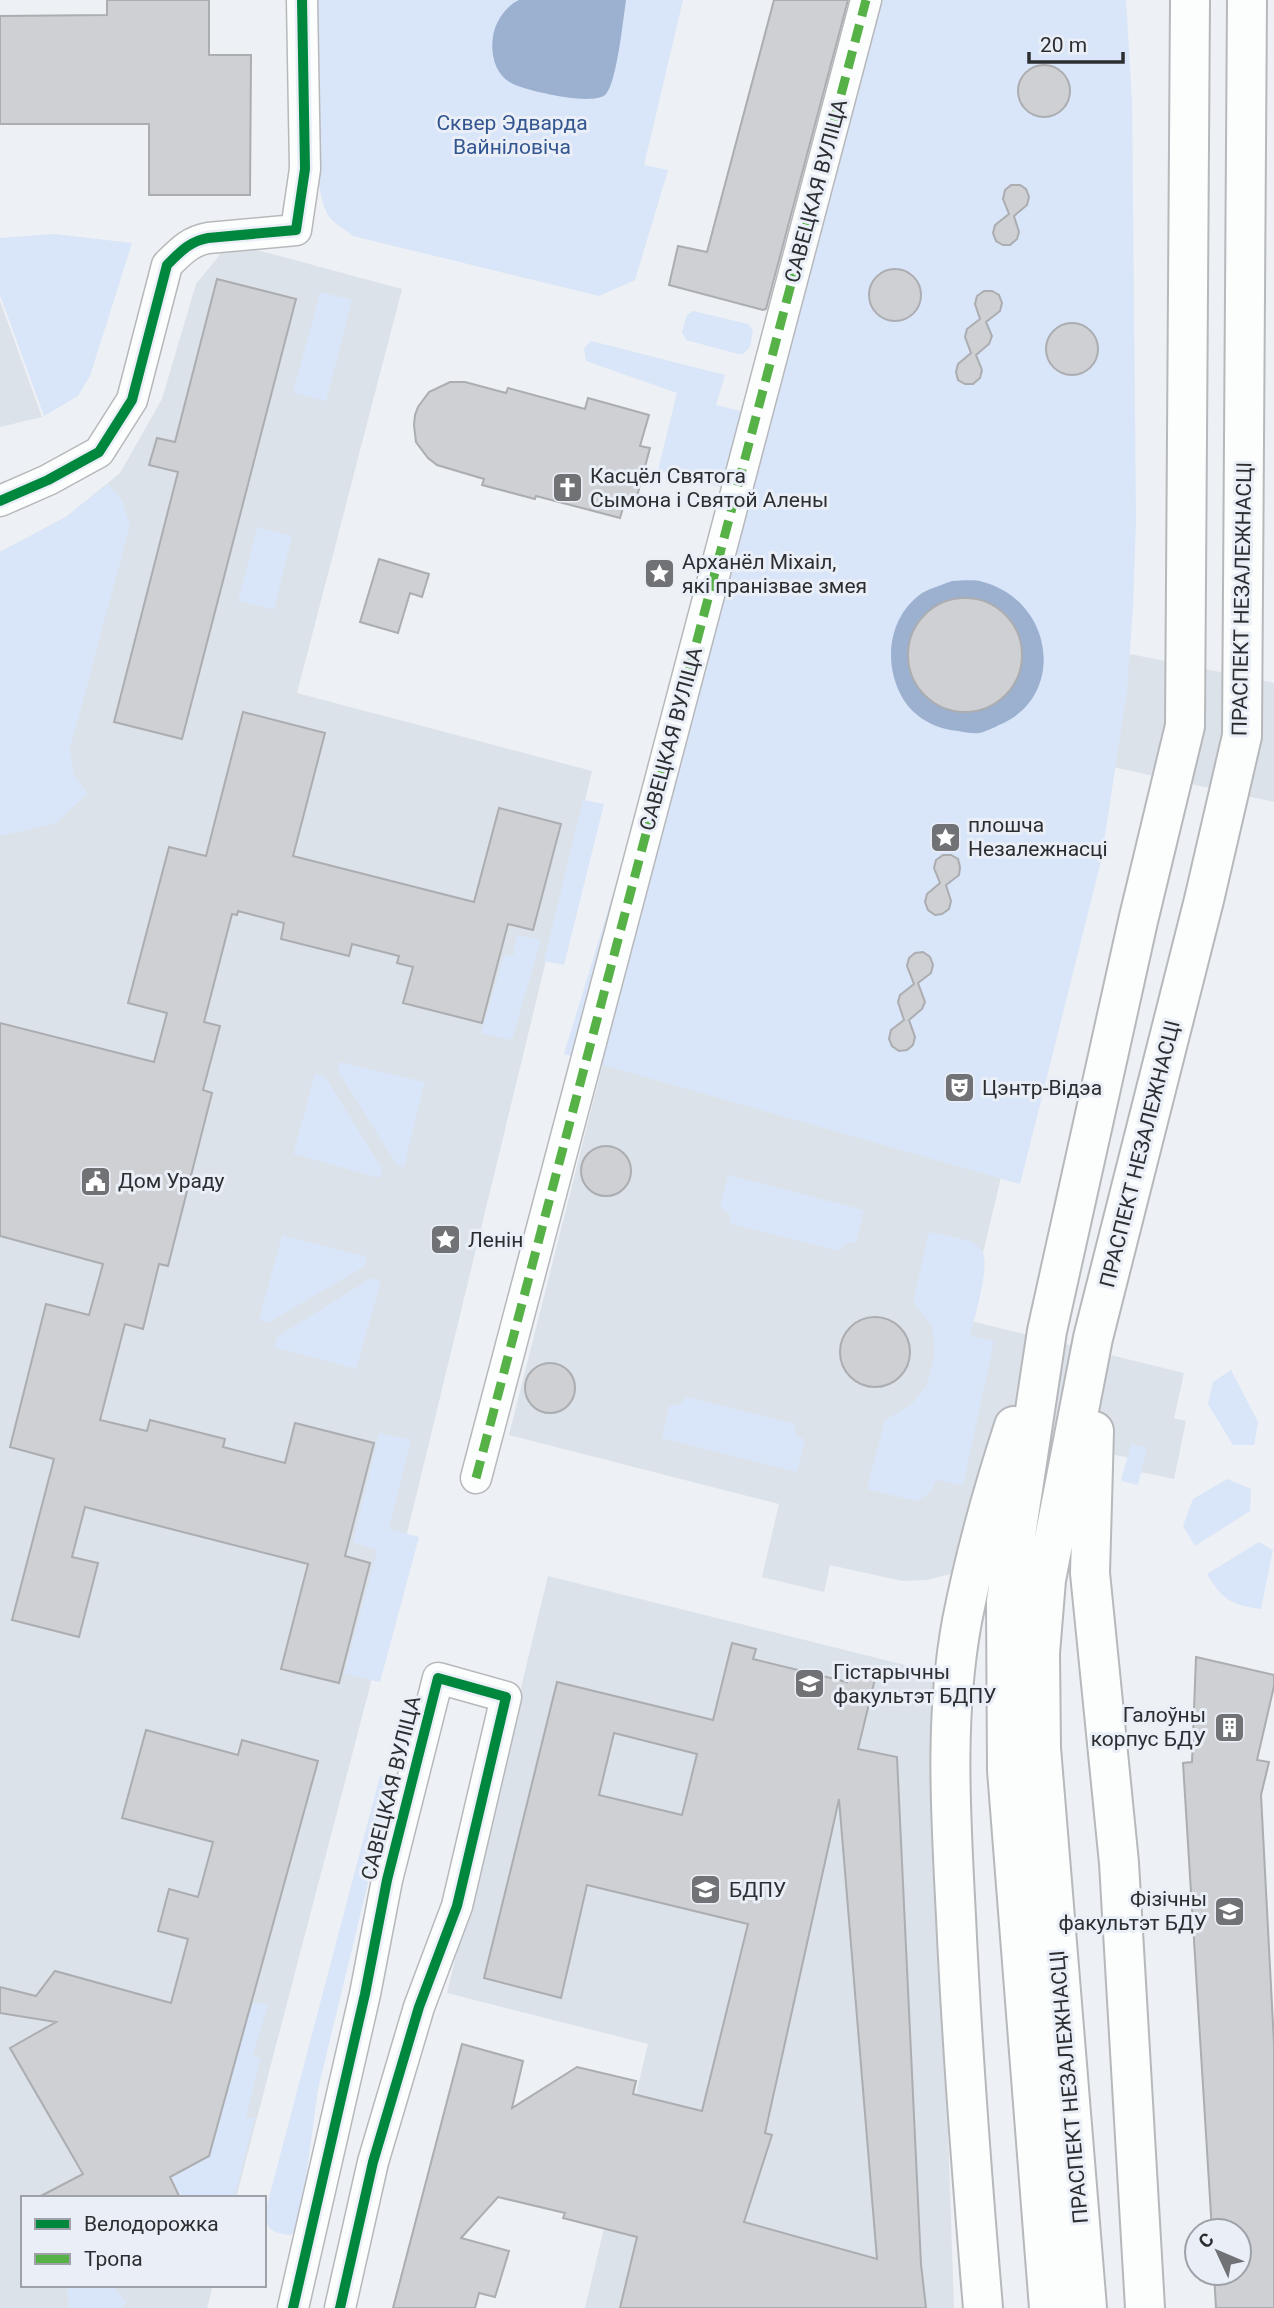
<svg xmlns="http://www.w3.org/2000/svg" width="1274" height="2308" font-family="Roboto,sans-serif">
	<style>
		.built { fill: #dce2ea }
		.green { fill: #d9e5f8 }
		.water { fill: #9cb0d0; fill-rule: evenodd }
		.building { fill: #ced0d3; stroke: #abadb0; stroke-width: 2; fill-rule: evenodd }
		.lines { fill: none; stroke-linecap: round; stroke-linejoin: round }
		.street-casing { stroke: #b7b8bb; stroke-width: 33 }
		.primary-casing { stroke: #b7b8bb; stroke-width: 42 }
		.street { stroke: #fcfdfd; stroke-width: 30 }
		.primary { stroke: #fcfdfd; stroke-width: 38 }
		.quiet { stroke: #56b246; stroke-width: 9; stroke-dasharray: 18 9; stroke-linecap: butt }
		.cycleway-casing { stroke: #eaeff7; stroke-width: 15 }
		.cycleway { stroke: #00873e; stroke-width: 10 }
		.labels { text-anchor: middle; stroke-width: 6; stroke-linejoin: round; paint-order: stroke }
		.park-label { font-size: 21px; fill: #335690; stroke: #eaeff7 }
		.street-label { font-size: 21px; fill: #2c2e31; stroke: #eaeff7 }
		.poi-label { font-size: 21px; fill: #2c2e31; stroke: #eaeff7; text-anchor: start }
	</style>
	<rect width="100%" height="100%" fill="#edf0f4"/>
	<path class="built" d="M 257,250 L 402,289 L 297,693 L 592,771 L 369,1690 L 236,2198 L 23,2198 L 23,2285 L 213,2285 L 207,2308 L 0,2308 L 0,552 L 66,517 L 120,473 L 162,399 L 196,284 L 222,252 Z
		M 0,301 L 42,417 L 0,427 Z
		M 1115,651 L 1274,683 L 1274,802 L 1085,761 L 1076,862 L 967,1320 L 1184,1373 L 1174,1418 L 1186,1421 L 1174,1479 L 1140,1472 L 1142,1460 L 1110,1454 L 1041,1533 L 984,1565 L 927,1580 L 902,1581 L 830,1565 L 824,1592 L 762,1577 L 779,1504 L 509,1435 L 655,857 Z
		M 548,1576 L 937,1673 L 934,1721 L 954,2308 L 585,2308 L 648,2044 L 447,1993 Z"/>
	<path class="green" d="M 318,0 L 683,0 L 644,165 L 668,170 L 635,280 L 599,296 L 353,236 C 346,230 333,223 328,215 C 308,183 317,44 318,0 Z
		M 862,0 L 1126,0 L 1132,102 L 1136,520 L 1133,607 L 1127,691 L 1101,861 L 1020,1184 L 564,1054 L 650,773 L 724,488 L 658,470 L 677,393 L 586,361 L 584,348 L 591,341 L 725,375 L 716,405 L 748,413 Z
		M 54,234 L 132,243 L 90,376 L 78,396 L 44,416 L 0,295 L 0,238 Z
		M 320,292 L 352,300 L 326,401 L 293,393 Z
		M 693,311 L 748,324 L 753,330 L 750,347 L 743,354 L 738,354 L 686,340 L 682,332 L 687,315 Z
		M 108,484 L 122,500 L 130,525 L 70,749 L 74,776 L 88,793 L 56,823 L 0,836 L 0,552 L 66,517 Z
		M 257,527 L 292,536 L 274,610 L 238,601 Z
		M 583,800 L 604,804 L 564,965 L 544,961 Z
		M 517,935 L 541,940 L 512,1040 L 481,1033 L 504,955 L 513,956 Z
		M 340,1062 L 425,1082 L 404,1167 L 397,1165 L 338,1071 Z
		M 315,1074 L 325,1076 L 382,1169 L 380,1178 L 293,1154 Z
		M 728,1175 L 864,1210 L 856,1242 L 845,1244 L 839,1251 L 731,1224 L 729,1213 L 720,1207 Z
		M 929,1232 C 944,1236 971,1237 981,1249 C 992,1262 974,1318 970,1336 L 994,1341 L 963,1486 L 936,1480 C 933,1491 927,1496 916,1501 L 867,1489 L 885,1420 L 911,1405 L 927,1385 L 935,1354 L 932,1326 L 913,1302 Z
		M 282,1235 L 367,1257 L 365,1266 L 268,1323 L 259,1320 Z
		M 371,1278 L 381,1281 L 356,1369 L 274,1347 L 277,1337 Z
		M 1231,1370 L 1258,1422 L 1254,1445 L 1233,1445 L 1208,1404 L 1213,1382 Z
		M 686,1397 L 794,1424 L 796,1435 L 805,1440 L 797,1472 L 662,1438 L 669,1406 L 680,1404 Z
		M 379,1433 L 411,1440 L 389,1529 L 419,1537 L 380,1682 L 344,1674 L 377,1550 L 353,1542 Z
		M 1131,1444 L 1147,1448 L 1138,1485 L 1121,1481 Z
		M 1227,1479 L 1251,1489 L 1250,1511 L 1195,1546 L 1183,1526 L 1193,1499 Z
		M 1259,1542 L 1273,1550 L 1261,1609 C 1231,1605 1223,1600 1207,1574 Z
		M 380,1776 L 394,1776 L 318,2089 L 299,2229 L 291,2235 C 275,2234 265,2230 265,2213 Z
		M 252,2002 L 268,2004 L 253,2056 L 261,2058 L 246,2118 L 255,2118 L 234,2198 L 180,2198 L 167,2171 L 182,2171 L 209,2156 Z
		M 77,2285 L 112,2285 L 127,2303 L 121,2308 L 69,2308 L 67,2289 Z"/>
	<path class="water" d="M 519,0 L 626,0 C 623,20 617,81 606,94 C 595,107 528,91 513,84 C 492,74 489,47 495,28 C 499,17 508,5 519,0 Z
		M 952,581 C 962,581 974,579 983,582 C 1054,601 1067,697 999,725 C 993,728 985,732 979,733 C 973,734 964,732 958,731 C 935,729 913,717 902,697 C 883,663 888,617 922,593 C 931,588 942,585 952,581 ZM 954,599 C 961,599 969,598 976,599 C 1044,611 1035,718 958,711 C 943,710 926,701 918,687 C 903,661 905,624 934,607 C 940,604 948,602 954,599 Z"/>
	<path class="building" d="M 107,0 L 209,0 L 209,55 L 251,55 L 250,195 L 149,195 L 149,124 L 0,124 L 0,16 L 107,15 Z
		M 774,0 L 848,0 L 766,309 L 763,310 L 669,285 L 678,246 L 707,252 Z
		M1018 91a26 26 0 1 1 52 0a26 26 0 1 1-52 0Z
		M 1011,185 L 1020,185 L 1026,189 L 1029,197 L 1027,205 L 1014,216 L 1019,232 L 1017,239 L 1010,245 L 1003,245 L 996,241 L 993,233 L 995,225 L 1009,214 L 1003,199 L 1005,190 Z
		M869 295a26 26 0 1 1 52 0a26 26 0 1 1-52 0Z
		M 217,279 L 296,299 L 182,739 L 114,722 L 178,472 L 149,465 L 157,438 L 175,442 Z
		M 984,291 L 992,291 L 999,295 L 1002,303 L 1000,311 L 986,322 L 992,336 L 989,344 L 976,355 L 982,370 L 980,378 L 973,384 L 965,384 L 958,380 L 956,372 L 958,364 L 971,353 L 965,337 L 967,329 L 980,319 L 975,304 L 977,296 Z
		M1046 349a26 26 0 1 1 52 0a26 26 0 1 1-52 0Z
		M 450,382 L 465,382 L 506,393 L 508,388 L 585,409 L 588,398 L 649,415 L 640,446 L 650,448 L 635,504 L 625,501 L 620,518 L 536,496 L 535,499 L 482,485 L 484,479 L 437,465 L 428,458 L 416,442 L 414,425 L 415,415 L 418,407 L 429,392 Z
		M 379,559 L 429,574 L 422,597 L 410,593 L 398,633 L 360,622 Z
		M908 655a57 57 0 1 1 114 0a57 57 0 1 1-114 0Z
		M 243,712 L 325,733 L 293,856 L 474,902 L 499,808 L 561,824 L 533,930 L 508,924 L 482,1023 L 403,1003 L 413,967 L 397,963 L 399,956 L 352,944 L 349,956 L 281,939 L 284,923 L 238,911 L 237,915 L 232,914 L 204,1022 L 220,1026 L 203,1090 L 212,1093 L 168,1266 L 159,1264 L 143,1329 L 125,1324 L 100,1420 L 147,1431 L 150,1420 L 225,1439 L 223,1447 L 285,1463 L 295,1423 L 374,1443 L 345,1556 L 370,1563 L 339,1683 L 281,1669 L 308,1564 L 85,1507 L 72,1557 L 98,1563 L 79,1637 L 12,1620 L 54,1459 L 10,1447 L 46,1304 L 89,1315 L 103,1264 L 0,1236 L 0,1023 L 154,1062 L 167,1013 L 128,1003 L 169,847 L 206,856 Z
		M 943,855 L 951,855 L 958,859 L 960,867 L 959,875 L 946,885 L 951,901 L 949,909 L 942,914 L 935,915 L 928,910 L 925,902 L 927,894 L 940,883 L 934,868 L 936,860 Z
		M 923,952 L 930,957 L 933,965 L 931,973 L 918,983 L 925,1002 L 922,1009 L 909,1020 L 915,1037 L 913,1045 L 907,1050 L 899,1051 L 892,1046 L 889,1039 L 891,1030 L 904,1020 L 898,1002 L 900,995 L 914,984 L 907,966 L 909,958 L 915,953 Z
		M581 1171a25 25 0 1 1 50 0a25 25 0 1 1-50 0Z
		M840 1352a35 35 0 1 1 70 0a35 35 0 1 1-70 0Z
		M525 1388a25 25 0 1 1 50 0a25 25 0 1 1-50 0Z
		M 732,1643 L 756,1649 L 753,1659 L 847,1682 L 849,1673 L 875,1679 L 858,1749 L 897,1757 L 921,2264 L 926,2308 L 620,2308 L 637,2237 L 563,2218 L 565,2213 L 498,2197 L 461,2238 L 509,2251 L 495,2297 L 479,2293 L 475,2308 L 393,2308 L 462,2044 L 523,2061 L 512,2108 L 577,2067 L 636,2081 L 633,2094 L 702,2111 L 748,1924 L 587,1885 L 561,1998 L 484,1978 L 557,1682 L 713,1720 ZM 614,1733 L 697,1754 L 682,1815 L 599,1795 ZM 839,1799 L 877,2259 L 744,2222 L 772,2135 L 765,2133 Z
		M 1196,1657 L 1274,1675 L 1274,1686 L 1257,1760 L 1269,1762 L 1261,1795 L 1274,2044 L 1274,2308 L 1216,2308 L 1214,2273 L 1239,2273 L 1239,2231 L 1212,2231 L 1183,1763 L 1192,1762 Z
		M 146,1730 L 238,1755 L 242,1740 L 318,1761 L 209,2156 L 170,2177 L 180,2198 L 37,2198 L 83,2174 L 10,2048 L 56,2022 L 0,2013 L 0,1987 L 36,1996 L 55,1971 L 171,2003 L 188,1939 L 158,1931 L 169,1889 L 198,1897 L 213,1842 L 122,1818 Z"/>
	<g class="lines">
		<defs>
			<path id="street" d="M 0,501 L 48,480 L 99,452 L 132,400 L 167,265 C 180,252 190,241 208,238 L 296,230 L 305,169 L 302,0
				M 476,1478 L 866,0
				M 293,2308 L 365,1994 L 387,1880 L 438,1678 L 506,1697 L 457,1906 L 419,2007 L 373,2162 L 340,2308"/>
			<path id="primary" d="M 1094,1431 L 1090,1573 L 1119,1863 L 1145,2308
				M 983,2308 C 972,2178 962,2047 956,1917 C 951,1818 944,1719 962,1621 C 975,1555 993,1490 1014,1426
				M 1049,2308 L 1007,1770 L 1006,1601 L 1047,1331 L 1138,921 L 1185,726 L 1190,0
				M 1087,2308 L 1041,1748 L 1040,1653 L 1046,1580 L 1093,1338 L 1204,900 L 1242,736 L 1247,0"/>
		</defs>
		<use href="#street" class="street-casing"/>
		<use href="#primary" class="primary-casing"/>
		<use href="#street" class="street"/>
		<use href="#primary" class="primary"/>
		<path class="quiet" d="M 476,1478 L 866,0"/>
		<defs>
			<path id="cycleway" d="M 0,501 L 48,480 L 99,452 L 132,400 L 167,265 C 180,252 190,241 208,238 L 296,230 L 305,169 L 302,0
				M 293,2308 L 365,1994 L 387,1880 L 438,1678 L 506,1697 L 457,1906 L 419,2007 L 373,2162 L 340,2308"/>
		</defs>
		<use href="#cycleway" class="cycleway-casing"/>
		<use href="#cycleway" class="cycleway"/>
	</g>
	<defs>
		<symbol id="church-square" viewBox="-11 -11 22 22"><rect x="-9" y="-9" width="18" height="18" rx="4" fill="#707275" stroke="#eaeff7"/><path d="M-1.2-6h2.4v3.5h3.3v2.4h-3.3V6h-2.4V-.1h-3.3v-2.4h3.3Z" fill="#fff"/></symbol>
		<symbol id="sight-square" viewBox="-11 -11 22 22"><rect x="-9" y="-9" width="18" height="18" rx="4" fill="#707275" stroke="#eaeff7"/><path d="M0-6L1.8-2.2L6-1.7L2.9 1.2L3.7 5.4L0 3.3L-3.7 5.4L-2.9 1.2L-6-1.7L-1.8-2.2Z" fill="#fff"/></symbol>
		<symbol id="theatre-square" viewBox="-11 -11 22 22"><rect x="-9" y="-9" width="18" height="18" rx="4" fill="#707275" stroke="#eaeff7"/><path d="M-5-5.5Q0-4 5-5.5V0Q5 5 0 6Q-5 5-5 0ZM-3.3-2.5H-1v1.5H-3.3ZM1-2.5H3.3v1.5H1ZM-2.8 1Q0 5.5 2.8 1Z" fill="#fff"/></symbol>
		<symbol id="civic-square" viewBox="-11 -11 22 22"><rect x="-9" y="-9" width="18" height="18" rx="4" fill="#707275" stroke="#eaeff7"/><path d="M-.6-6.5H3V-4.5H.6V-3L4-1V1h2V6H-6V1h2V-1L-.6-3ZM-1.2 2.5V6h2.4V2.5Z" fill="#fff"/></symbol>
		<symbol id="university-square" viewBox="-11 -11 22 22"><rect x="-9" y="-9" width="18" height="18" rx="4" fill="#707275" stroke="#eaeff7"/><path d="M0-5L7-2L0 1L-7-2ZM-4 1L0 2.5L4 1V4Q0 6-4 4Z" fill="#fff"/></symbol>
		<symbol id="building-square" viewBox="-11 -11 22 22"><rect x="-9" y="-9" width="18" height="18" rx="4" fill="#707275" stroke="#eaeff7"/><path d="M-4-6H4V6H1V3H-1V6H-4ZM-2.5-4.3h1.7v1.8h-1.7ZM.8-4.3h1.7v1.8H.8ZM-2.5-1h1.7V.8h-1.7ZM.8-1h1.7V.8H.8Z" fill="#fff"/></symbol>
	</defs>
	<g fill-rule="evenodd">
		<use href="#church-square" x="550" y="470" width="35" height="35"/>
		<use href="#sight-square" x="642" y="556" width="35" height="35"/>
		<use href="#sight-square" x="928" y="820" width="35" height="35"/>
		<use href="#theatre-square" x="942" y="1070" width="35" height="35"/>
		<use href="#civic-square" x="78" y="1164" width="35" height="35"/>
		<use href="#sight-square" x="428" y="1222" width="35" height="35"/>
		<use href="#university-square" x="792" y="1666" width="35" height="35"/>
		<use href="#building-square" x="1212" y="1710" width="35" height="35"/>
		<use href="#university-square" x="688" y="1872" width="35" height="35"/>
		<use href="#university-square" x="1212" y="1894" width="35" height="35"/>
	</g>
	<g class="labels">
		<g class="park-label">
			<text x="512" y="130">Сквер Эдварда<tspan x="512" dy="24">Вайніловіча</tspan></text>
		</g>
		<g class="street-label">
			<text transform="translate(816 191) rotate(-75)" y="7">САВЕЦКАЯ ВУЛІЦА</text>
			<text transform="translate(1242 599) rotate(-89)" y="7">ПРАСПЕКТ НЕЗАЛЕЖНАСЦІ</text>
			<text transform="translate(671 739) rotate(-75)" y="7">САВЕЦКАЯ ВУЛІЦА</text>
			<text transform="translate(1140 1154) rotate(-76)" y="7">ПРАСПЕКТ НЕЗАЛЕЖНАСЦІ</text>
			<text transform="translate(391 1788) rotate(-76)" y="7">САВЕЦКАЯ ВУЛІЦА</text>
			<text transform="translate(1069 2087) rotate(-95)" y="7">ПРАСПЕКТ НЕЗАЛЕЖНАСЦІ</text>
		</g>
		<g class="poi-label">
			<text x="590" y="483">Касцёл Святога<tspan x="590" dy="24">Сымона і Святой Алены</tspan></text>
			<text x="682" y="569">Арханёл Міхаіл,<tspan x="682" dy="24">які пранізвае змея</tspan></text>
			<text x="968" y="832">плошча<tspan x="968" dy="24">Незалежнасці</tspan></text>
			<text x="982" y="1095">Цэнтр-Відэа</text>
			<text x="118" y="1188">Дом Ураду</text>
			<text x="468" y="1247">Ленін</text>
			<text x="833" y="1679">Гістарычны<tspan x="833" dy="24">факультэт БДПУ</tspan></text>
			<text x="1206" y="1722" text-anchor="end">Галоўны<tspan x="1206" dy="24">корпус БДУ</tspan></text>
			<text x="729" y="1897">БДПУ</text>
			<text x="1207" y="1906" text-anchor="end">Фізічны<tspan x="1207" dy="24">факультэт БДУ</tspan></text>
		</g>
	</g>
	<rect x="21" y="2196" width="245" height="91" fill="#eaeff7" stroke="#9ea2a8" stroke-width="2"/>
	<rect x="35" y="2219" width="35" height="10" fill="#00873e" stroke="#9ea2a8" stroke-width="2"/>
	<text x="84" y="2231" font-size="21" fill="#2c2e31">Велодорожка</text>
	<rect x="35" y="2254" width="35" height="10" fill="#56b246" stroke="#9ea2a8" stroke-width="2"/>
	<text x="84" y="2266" font-size="21" fill="#2c2e31">Тропа</text>
	<g transform="translate(1218 2252) rotate(314)"><circle r="33" fill="#eaeff7" stroke="#9ea2a8" stroke-width="2"/>
	<path d="M0-5L12 26L0 18L-12 26Z" fill="#707275"/>
	<text y="-10" font-size="19" font-weight="bold" text-anchor="middle" fill="#2c2e31">С</text>
	</g>
	<path d="M1029 52v10h94v-10" fill="none" stroke="#2c2e31" stroke-width="3.5"/>
	<text x="1040" y="52" font-size="21" fill="#2c2e31" stroke="#eaeff7" stroke-width="5" paint-order="stroke">20 m</text>
</svg>
